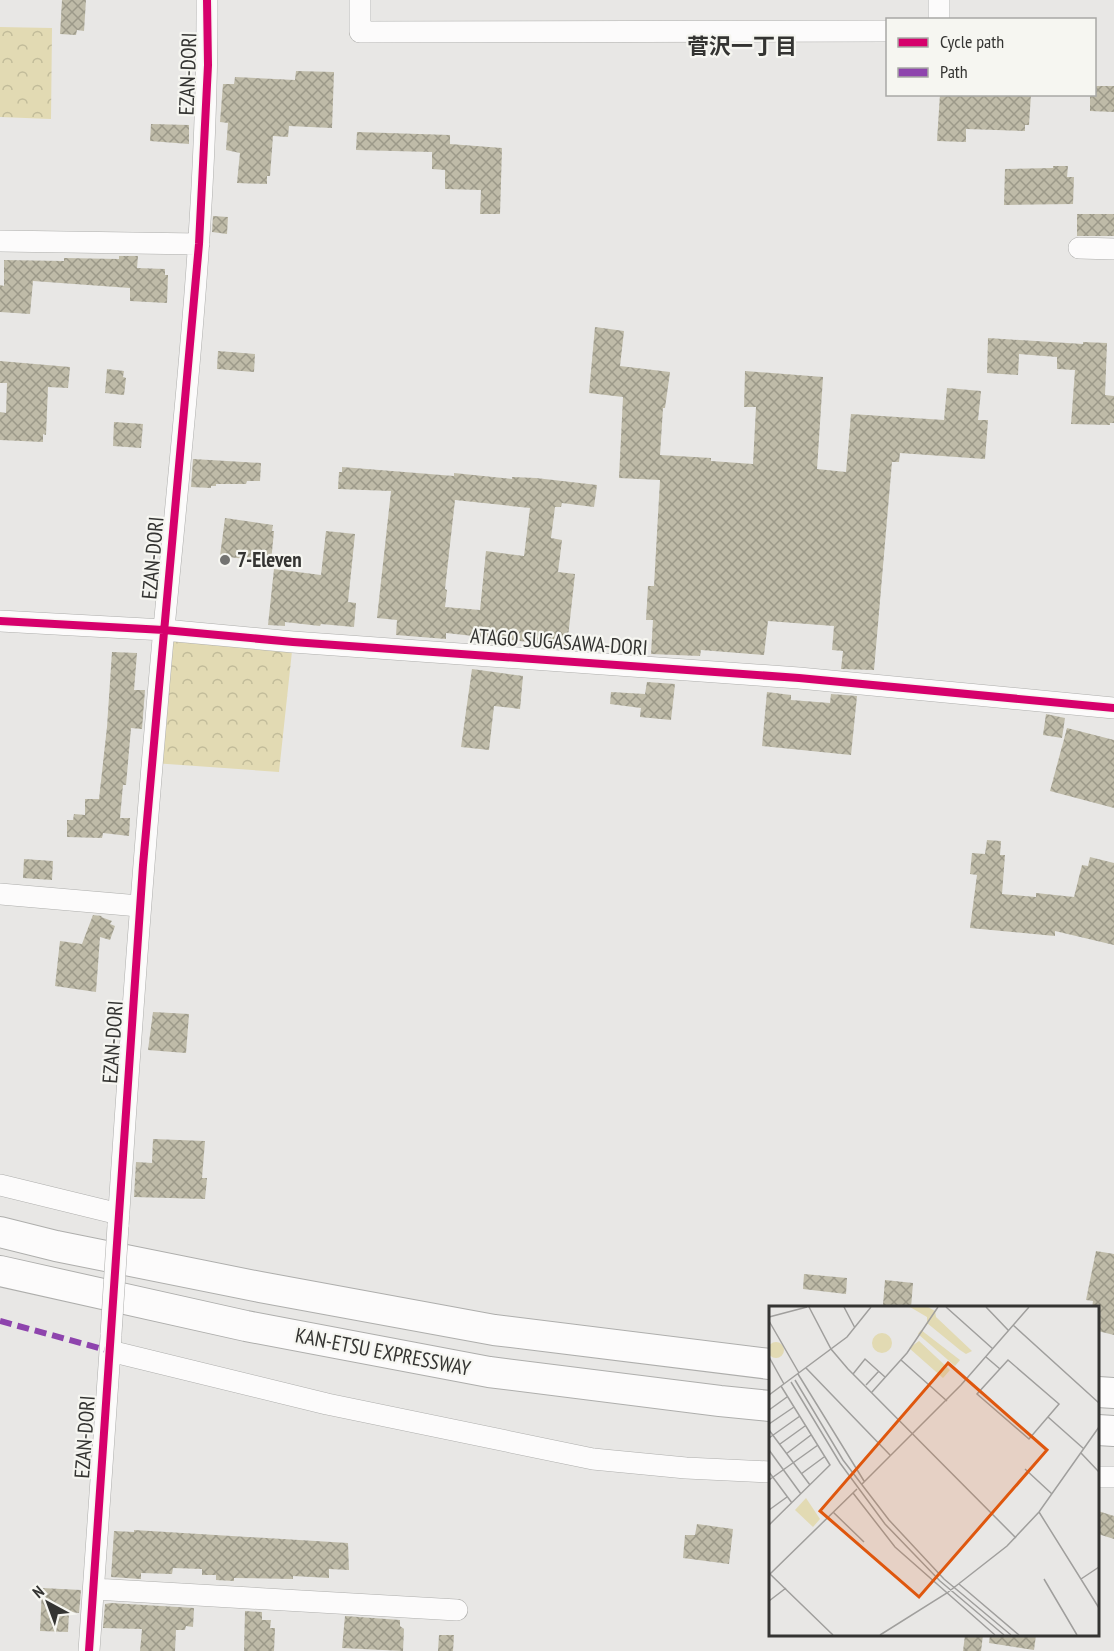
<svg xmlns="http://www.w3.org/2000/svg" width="1114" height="1651" font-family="'PT Sans Narrow','Noto Sans JP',sans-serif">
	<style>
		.forest { fill: url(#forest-crowns) }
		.building { fill: url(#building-cross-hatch); fill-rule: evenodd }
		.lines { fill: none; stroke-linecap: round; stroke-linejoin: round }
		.minor-casing { stroke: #aeaeac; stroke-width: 22 }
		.highway-casing { stroke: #aeaeac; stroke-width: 32 }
		.minor { stroke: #fcfbfb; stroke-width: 21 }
		.highway { stroke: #fcfbfb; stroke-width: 30 }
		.minor-bridge-casing { stroke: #aeaeac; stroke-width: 22; stroke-linecap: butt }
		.minor-bridge { stroke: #fcfbfb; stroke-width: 21 }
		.quiet { stroke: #8e44ad; stroke-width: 6; stroke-dasharray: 12 6; stroke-linecap: butt }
		.cycleway-casing { stroke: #f6f6f1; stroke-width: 11 }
		.cycleway { stroke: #d6006c; stroke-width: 8 }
		.poi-dot { fill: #737371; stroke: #f6f6f1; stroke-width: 2 }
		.labels { text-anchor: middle; stroke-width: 4.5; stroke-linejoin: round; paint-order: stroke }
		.street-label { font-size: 21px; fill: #343432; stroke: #f6f6f1 }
		.poi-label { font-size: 21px; font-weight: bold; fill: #343432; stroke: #f6f6f1; text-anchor: start }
		.neighbourhood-label { font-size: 22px; font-weight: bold; fill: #343432; stroke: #f6f6f1 }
		.inset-road { fill: none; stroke: #a09f9d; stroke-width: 1.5 }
		.view { fill: #df570e; fill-opacity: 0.15; stroke: #df570e; stroke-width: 3 }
		.inset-edge { fill: none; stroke: #343432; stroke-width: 3 }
	</style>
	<defs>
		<pattern id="forest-crowns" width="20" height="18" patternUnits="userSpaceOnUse" patternTransform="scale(1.5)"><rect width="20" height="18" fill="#e2dab3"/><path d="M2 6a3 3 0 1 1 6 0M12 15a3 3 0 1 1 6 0" fill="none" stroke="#c2bc9a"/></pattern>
		<pattern id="building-cross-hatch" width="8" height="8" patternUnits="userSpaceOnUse" patternTransform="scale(1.5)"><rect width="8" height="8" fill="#bfbba8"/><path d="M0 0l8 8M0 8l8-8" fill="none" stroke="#9c9989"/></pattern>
	</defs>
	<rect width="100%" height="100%" fill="#e8e7e5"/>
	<path class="forest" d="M 0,27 L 52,28 L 51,119 L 0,117 Z
		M 164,630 L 293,642 L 279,772 L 153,763 Z"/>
	<path class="building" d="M 62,0 L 86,0 L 84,31 L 77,30 L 76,35 L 60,34 Z
		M 296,71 L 334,72 L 332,128 L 289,126 L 288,137 L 273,136 L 270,176 L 267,176 L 267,184 L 237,183 L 240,153 L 226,150 L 228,123 L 220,122 L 223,84 L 234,84 L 235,77 L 295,80 Z
		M 1095,86 L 1114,86 L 1114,112 L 1090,111 L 1090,94 L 1095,94 Z
		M 940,94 L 1031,94 L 1029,125 L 1025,125 L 1025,131 L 966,129 L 966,142 L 937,141 Z
		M 151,124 L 189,125 L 189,144 L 150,141 Z
		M 357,132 L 450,135 L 450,144 L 502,148 L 500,214 L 480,214 L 481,190 L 445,189 L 445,170 L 432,169 L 432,152 L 356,150 Z
		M 1053,166 L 1068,166 L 1067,177 L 1074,177 L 1073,204 L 1004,205 L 1005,169 L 1053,168 Z
		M 1077,214 L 1114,214 L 1114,236 L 1077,236 Z
		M 213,216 L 228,217 L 227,234 L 212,232 Z
		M 119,256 L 138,256 L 137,268 L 165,269 L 165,275 L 168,275 L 167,303 L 130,301 L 130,288 L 33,281 L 30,314 L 0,312 L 0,285 L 4,286 L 4,260 L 64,261 L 64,258 L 119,259 Z
		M 595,327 L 624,331 L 620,366 L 670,372 L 665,408 L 663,408 L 660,455 L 711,458 L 711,461 L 753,464 L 756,407 L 744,407 L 745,371 L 823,377 L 817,469 L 846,472 L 851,414 L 944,420 L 947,388 L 981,391 L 978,420 L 988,420 L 985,459 L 900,453 L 899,462 L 892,462 L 874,670 L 841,669 L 843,651 L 832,650 L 834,626 L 768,621 L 764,655 L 701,650 L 700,656 L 651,654 L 653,620 L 646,620 L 648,586 L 654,586 L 660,480 L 619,478 L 623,397 L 589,393 Z
		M 988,338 L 1083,344 L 1083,342 L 1107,343 L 1105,395 L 1114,396 L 1114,423 L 1110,423 L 1110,425 L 1071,424 L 1075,370 L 1057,369 L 1057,357 L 1019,354 L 1018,375 L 987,373 Z
		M 218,351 L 255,354 L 254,372 L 217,369 Z
		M 0,361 L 70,367 L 68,388 L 48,387 L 46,435 L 43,434 L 43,442 L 0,440 L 0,412 L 6,413 L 7,383 L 0,383 Z
		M 107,369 L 124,371 L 123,377 L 126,378 L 124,395 L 105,393 Z
		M 114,422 L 143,424 L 141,448 L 113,446 Z
		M 193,459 L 261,463 L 260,481 L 247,481 L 246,484 L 216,484 L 216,486 L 211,486 L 211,488 L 191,487 Z
		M 342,467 L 454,476 L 454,473 L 512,479 L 512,477 L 536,478 L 597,485 L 594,507 L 562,503 L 561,507 L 555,507 L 551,538 L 562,540 L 558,572 L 575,574 L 567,646 L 446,633 L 446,639 L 396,635 L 397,620 L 377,618 L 391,491 L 338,489 L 339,472 L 342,472 ZM 455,500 L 530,508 L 524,556 L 486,551 L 480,610 L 445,607 L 447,590 L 445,589 Z
		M 225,518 L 273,525 L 272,531 L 274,531 L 271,562 L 220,556 Z
		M 326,531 L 355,534 L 348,602 L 356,603 L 354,627 L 321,624 L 320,626 L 285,622 L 285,626 L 268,625 L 274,569 L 321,575 Z
		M 112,652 L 137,653 L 134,690 L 145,690 L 142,729 L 131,728 L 126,785 L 123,785 L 120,818 L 130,818 L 129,836 L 103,833 L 102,838 L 67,837 L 67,820 L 73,820 L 74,814 L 85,815 L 85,799 L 99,799 L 107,727 Z
		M 472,669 L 523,676 L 520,709 L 494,706 L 489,750 L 461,747 Z
		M 647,682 L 675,684 L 671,720 L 640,717 L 641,708 L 610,704 L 611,692 L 645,694 Z
		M 767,692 L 791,695 L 791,700 L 830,703 L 831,694 L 857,696 L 851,755 L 762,746 Z
		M 1046,714 L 1065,718 L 1062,738 L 1043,735 Z
		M 1067,728 L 1114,740 L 1114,808 L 1050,791 Z
		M 987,840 L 1001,841 L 1000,855 L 1005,855 L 1002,894 L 1036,897 L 1036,893 L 1074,897 L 1082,865 L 1088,866 L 1090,857 L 1114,863 L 1114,945 L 1055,931 L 1055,936 L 970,928 L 977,875 L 970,874 L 972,853 L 985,854 Z
		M 24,859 L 53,861 L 52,880 L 23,878 Z
		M 93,915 L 102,916 L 101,917 L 112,921 L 110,924 L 115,926 L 110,940 L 100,937 L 96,992 L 55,986 L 60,941 L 82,944 Z
		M 153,1012 L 189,1014 L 186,1053 L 148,1050 Z
		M 153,1139 L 205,1141 L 202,1178 L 207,1178 L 205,1199 L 134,1197 L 136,1162 L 152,1163 Z
		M 1096,1251 L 1114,1254 L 1114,1335 L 1098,1331 L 1098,1308 L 1092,1308 L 1093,1301 L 1086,1300 Z
		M 804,1274 L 847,1278 L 846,1294 L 803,1289 Z
		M 885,1280 L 913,1283 L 911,1308 L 888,1308 L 888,1306 L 883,1305 Z
		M 1098,1511 L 1114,1516 L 1114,1539 L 1098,1534 Z
		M 697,1524 L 733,1529 L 729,1564 L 683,1558 L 685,1535 L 695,1535 Z
		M 134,1530 L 348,1543 L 349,1570 L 329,1569 L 329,1578 L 293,1576 L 293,1579 L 234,1578 L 234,1581 L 216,1580 L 216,1575 L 202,1575 L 202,1569 L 173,1568 L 172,1574 L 141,1573 L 141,1579 L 111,1577 L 114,1531 L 134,1532 Z
		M 42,1588 L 81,1590 L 79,1613 L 69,1612 L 68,1632 L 40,1631 Z
		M 111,1603 L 194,1608 L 193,1627 L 186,1626 L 185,1630 L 176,1630 L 175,1651 L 140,1651 L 142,1629 L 103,1628 L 105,1604 Z
		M 245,1611 L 262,1612 L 262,1620 L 271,1620 L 270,1628 L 275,1628 L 274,1651 L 244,1651 Z
		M 345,1616 L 400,1620 L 400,1626 L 404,1629 L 403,1651 L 342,1648 Z
		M 439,1635 L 454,1635 L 453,1651 L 438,1651 Z
		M 965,1635 L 983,1635 L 981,1651 L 963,1651 Z
		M 990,1635 L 1036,1635 L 1034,1650 L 989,1643 Z"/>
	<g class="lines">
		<defs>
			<path id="minor" d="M 360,0 L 360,32 L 888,31
				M 939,0 L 939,20
				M 0,241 L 199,244
				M 1079,248 L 1114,249
				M 0,621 L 164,630 L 293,642 L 799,678 L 1114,708
				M 0,894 L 139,906
				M 0,1185 L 119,1214
				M 118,1226 C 131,1026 146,827 164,628 C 184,419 208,210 207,0
				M 110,1351 L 327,1404 L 593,1459 L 686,1468 L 770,1472
				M 1098,1477 L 1114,1477
				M 94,1589 L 457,1610
				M 89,1651 L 111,1337"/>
			<path id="highway" d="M 0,1232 L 56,1246 L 260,1287 L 494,1330 L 770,1364
				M 0,1271 L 246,1326 L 489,1372 L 720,1401 L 770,1406
				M 1098,1392 L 1114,1393
				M 1098,1430 L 1114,1431"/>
		</defs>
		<use href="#minor" class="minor-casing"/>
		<use href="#highway" class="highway-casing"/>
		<use href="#minor" class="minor"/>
		<use href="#highway" class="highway"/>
		<defs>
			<path id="minor-bridge" d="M 111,1334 L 118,1226"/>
		</defs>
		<use href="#minor-bridge" class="minor-bridge-casing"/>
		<use href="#minor-bridge" class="minor-bridge"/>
		<path class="quiet" d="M 0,1321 L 110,1351"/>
		<defs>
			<path id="cycleway" d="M 0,621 L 164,630 L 293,642 L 799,678 L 1114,708
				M 89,1651 L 143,865 L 199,244 L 208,65 L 207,0"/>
		</defs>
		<use href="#cycleway" class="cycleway-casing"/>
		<use href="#cycleway" class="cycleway"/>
	</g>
	<circle class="poi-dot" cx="225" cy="560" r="6"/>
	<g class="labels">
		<g class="street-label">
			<text transform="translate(188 74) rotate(-88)" y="7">EZAN-DORI</text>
			<text transform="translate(153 558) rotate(-85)" y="7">EZAN-DORI</text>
			<text transform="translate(559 642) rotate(4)" y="7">ATAGO SUGASAWA-DORI</text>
			<text transform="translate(113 1042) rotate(-86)" y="7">EZAN-DORI</text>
			<text transform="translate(383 1352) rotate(11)" y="7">KAN-ETSU EXPRESSWAY</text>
			<text transform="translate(85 1437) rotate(-86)" y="7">EZAN-DORI</text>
		</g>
		<g class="poi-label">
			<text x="237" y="567">7-Eleven</text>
		</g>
		<g class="neighbourhood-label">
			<text x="742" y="54">菅沢一丁目</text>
		</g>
	</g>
	<g transform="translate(769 1306)">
		<rect width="330" height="330" fill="#e8e7e5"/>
		<path d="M 37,192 L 51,213 L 44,221 L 26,204 Z" fill="#e2dab3"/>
		<path d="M 141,1 L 159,1 L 166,5 L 167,11 L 203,45 L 197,48 L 191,44 L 158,17 L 158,11 ZM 152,24 L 191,54 L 186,60 L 149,28 ZM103 37a10 10 0 1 1 20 0a10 10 0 1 1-20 0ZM 150,35 L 181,64 L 174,72 L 140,42 ZM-1 44a8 8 0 1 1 16 0a8 8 0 1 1-16 0Z" fill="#e2dab3"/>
		<path class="inset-road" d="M 40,1 L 62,43 L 79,63 L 247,232M 75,1 L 86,22M 177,1 L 224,43M 217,1 L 239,24M 0,11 L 38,1M 0,15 L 30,67M 244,19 L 330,97M 0,51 L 15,78M 217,51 L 231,63M 132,54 L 178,95M 239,54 L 290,98 L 260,133 L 208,88 ZM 37,62 L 121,149M 29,68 L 95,175M 84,68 L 96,53 L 116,71M 26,74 L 74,154 L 120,214 L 175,273 L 242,329M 22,76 L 71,157 L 116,218 L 171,275 L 235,329M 97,79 L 110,65M 103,86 L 138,47 L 169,1M 0,89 L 78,31 L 102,1M 0,104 L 18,91M 279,111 L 315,143M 0,118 L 25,101M 0,124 L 41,179M 0,132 L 31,110M 11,138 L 36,120M 0,144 L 32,188M 312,147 L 330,166M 17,148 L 42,129M 256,163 L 283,188M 0,166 L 23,197M 32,168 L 55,151M 0,174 L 49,139M 93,178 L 192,79 L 260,1M 84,187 L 126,241 L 226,329M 0,204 L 18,191M 64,206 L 95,236M 270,206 L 330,302M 0,219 L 61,159 L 12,80M 1,268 L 88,183M 1,268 L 64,329M 275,273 L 308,329M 312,273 L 330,261M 190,278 L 250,329M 0,295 L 17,282M 111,329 L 178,287 L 238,240 L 270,206 L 330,121"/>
		<path class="view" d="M 179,57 L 278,144 L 150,291 L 51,205 Z"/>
		<rect width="330" height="330" class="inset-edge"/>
	</g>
	<rect x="886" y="18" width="210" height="78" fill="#f6f6f1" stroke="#a8a8a5" stroke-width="1.5"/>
	<rect x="898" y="38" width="30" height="9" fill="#d6006c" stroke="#a8a8a5" stroke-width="1.5"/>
	<text x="940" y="48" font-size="18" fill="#343432">Cycle path</text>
	<rect x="898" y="68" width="30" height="9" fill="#8e44ad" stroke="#a8a8a5" stroke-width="1.5"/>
	<text x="940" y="78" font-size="18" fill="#343432">Path</text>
	<g transform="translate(48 1603) rotate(319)" stroke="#f6f6f1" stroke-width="4.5" paint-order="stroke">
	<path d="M0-4.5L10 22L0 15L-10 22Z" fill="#343432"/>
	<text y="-9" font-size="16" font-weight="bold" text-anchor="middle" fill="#343432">N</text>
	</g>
</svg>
